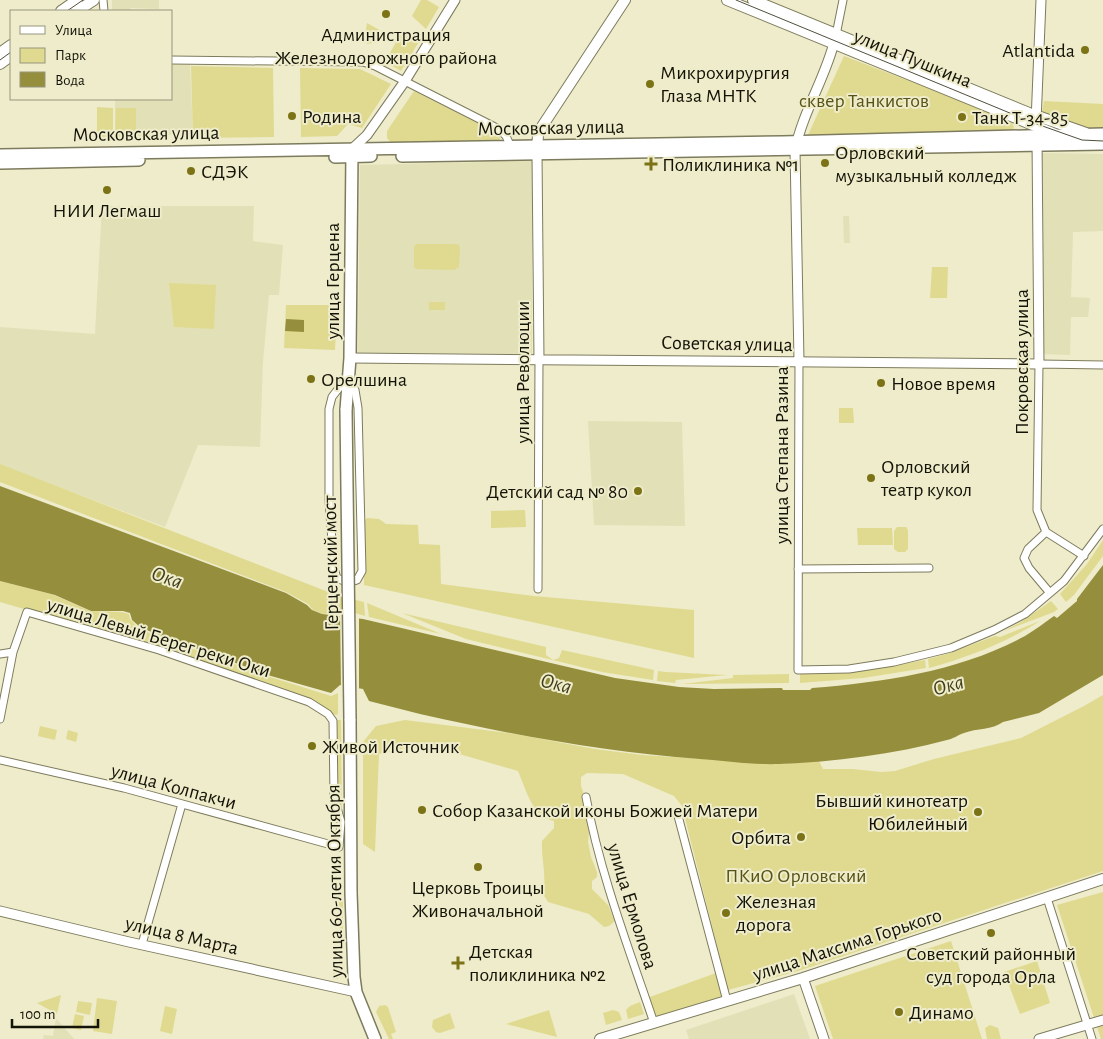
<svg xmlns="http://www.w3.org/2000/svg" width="1103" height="1039" font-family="'Alegreya Sans',sans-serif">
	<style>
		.built { fill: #e2e0b6 }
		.green { fill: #e0da90 }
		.water { fill: #958e3d }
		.pier { fill: #eeecca }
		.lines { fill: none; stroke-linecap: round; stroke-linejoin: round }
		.minor-casing { stroke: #7d7b5d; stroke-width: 9 }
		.tertiary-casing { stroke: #7d7b5d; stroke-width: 11 }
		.secondary-casing { stroke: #7d7b5d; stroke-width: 12 }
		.primary-casing { stroke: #7d7b5d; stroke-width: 14 }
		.minor { stroke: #fff; stroke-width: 7 }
		.tertiary { stroke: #fff; stroke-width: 9 }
		.secondary { stroke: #fff; stroke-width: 10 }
		.primary { stroke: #fff; stroke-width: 11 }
		.tram { stroke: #504f3d; stroke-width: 1 }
		.primary-bridge-casing { stroke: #7d7b5d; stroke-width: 14; stroke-linecap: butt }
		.primary-bridge { stroke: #fff; stroke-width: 11 }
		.poi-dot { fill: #7b7316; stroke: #eeecca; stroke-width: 2 }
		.labels { text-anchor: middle; stroke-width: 4; stroke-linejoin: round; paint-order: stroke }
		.poi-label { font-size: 20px; fill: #141307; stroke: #eeecca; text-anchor: start }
		.street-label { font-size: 20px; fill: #141307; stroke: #eeecca }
		.park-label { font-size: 20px; fill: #585316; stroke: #eeecca }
		.water-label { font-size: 21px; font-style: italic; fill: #413f1b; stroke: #eeecca }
	</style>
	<rect width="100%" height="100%" fill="#eeecca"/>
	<path class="built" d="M 112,0 L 159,0 L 159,9 L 131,8 L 130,11 L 112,11 Z
		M 171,64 L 190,65 L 193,134 L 115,137 L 115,99 L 171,99 Z
		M 1042,153 L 1103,154 L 1103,231 L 1073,232 L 1071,297 L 1090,298 L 1088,317 L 1071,317 L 1070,355 L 1042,354 Z
		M 532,161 L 532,354 L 358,353 L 360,165 Z
		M 102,206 L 254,206 L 253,241 L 283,245 L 279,295 L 269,295 L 263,362 L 260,447 L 198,445 L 165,527 L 0,465 L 0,327 L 95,334 Z
		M 843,216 L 849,216 L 850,243 L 844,243 Z
		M 588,421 L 682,422 L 685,526 L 594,525 Z
		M 794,994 L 810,1039 L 689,1039 L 686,1030 Z
		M 56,1018 L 74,1039 L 43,1039 L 44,1035 L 53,1036 Z"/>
	<path class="green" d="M 421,0 L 427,0 L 439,7 L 426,29 L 412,16 Z
		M 367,23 L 383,32 L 378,42 L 367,44 L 365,35 Z
		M 401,33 L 420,40 L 401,71 L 385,62 Z
		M 844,56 L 1011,120 L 1014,128 L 1008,134 L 808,135 Z
		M 191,66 L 273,68 L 274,137 L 193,138 Z
		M 300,68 L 360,69 L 391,84 L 362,128 L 348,124 L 337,136 L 301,137 Z
		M 414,91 L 500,134 L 500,142 L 392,144 L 387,138 L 387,131 Z
		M 1044,101 L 1103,104 L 1103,128 L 1086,128 L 1042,113 Z
		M 97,107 L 113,108 L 113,137 L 97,137 Z
		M 116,108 L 136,108 L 136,137 L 115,137 Z
		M 416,244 L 456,244 L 459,245 L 460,248 L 459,267 L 454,270 L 416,269 L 414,267 L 414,247 Z
		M 932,267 L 948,267 L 947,298 L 930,298 Z
		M 169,283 L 216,285 L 214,329 L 174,327 Z
		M 429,302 L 445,302 L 445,310 L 429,310 Z
		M 286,305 L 337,305 L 335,350 L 284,348 Z
		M 839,408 L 853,408 L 854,423 L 839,423 Z
		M 0,464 L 336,595 L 364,602 L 365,616 L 355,613 L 354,616 L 336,613 L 323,614 L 313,610 L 308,604 L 286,592 L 0,482 Z
		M 525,510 L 526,527 L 491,528 L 491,511 Z
		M 367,518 L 379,519 L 386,524 L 418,525 L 419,544 L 440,545 L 441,584 L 534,596 L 694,610 L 694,658 L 364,585 L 364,521 Z
		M 897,527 L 906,527 L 908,530 L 908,549 L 905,552 L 898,552 L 894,549 L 894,531 Z
		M 857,528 L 892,528 L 893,545 L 858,545 Z
		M 1103,540 L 1103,556 L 1074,595 L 1066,602 L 1060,594 L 1087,564 Z
		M 0,581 L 54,595 L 90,611 L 122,612 L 129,614 L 130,619 L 139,629 L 267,676 L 331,696 L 338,693 L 338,714 L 336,715 L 159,648 L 0,602 Z
		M 1051,601 L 1058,609 L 1054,612 L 1004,631 L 1021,622 Z
		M 367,603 L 441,634 L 369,617 Z
		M 402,613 L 546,647 L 546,655 L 553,660 L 559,658 L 562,650 L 654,670 L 653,680 L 602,672 L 466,639 Z
		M 1040,621 C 1005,643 968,657 929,668 L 928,659 L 950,653 L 995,636 L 1000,637 Z
		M 925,660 L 926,668 L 863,678 L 800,683 L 800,674 L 860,671 Z
		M 658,671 L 666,672 L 727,675 L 676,680 L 675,683 L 657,681 Z
		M 789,674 L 789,683 L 682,684 L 733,678 L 733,675 Z
		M 1103,695 L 1103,871 L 798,971 L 728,990 L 682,806 L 674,796 L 623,774 L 587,773 L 581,777 L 581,786 L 588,806 L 589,832 L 588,842 L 591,857 L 597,872 L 597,877 L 592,881 L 592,889 L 608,905 L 615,921 L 609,926 L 604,927 L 589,914 L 548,902 L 543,894 C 547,876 541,859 542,841 L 554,828 L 554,821 C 532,817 526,789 518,771 L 435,747 L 405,748 L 379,754 L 375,852 L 363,844 L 363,742 L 376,726 L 405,720 L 515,734 L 595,749 L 643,755 L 778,764 L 819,761 L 823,769 L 853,769 L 881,772 L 895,771 L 934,759 L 1021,738 L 1084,706 Z
		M 335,720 L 341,720 L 342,819 L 336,798 Z
		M 40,726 L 57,730 L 55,740 L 38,736 Z
		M 68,730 L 78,733 L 76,742 L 66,739 Z
		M 1103,892 L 1103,1039 L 1101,1039 L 1057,905 Z
		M 340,898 L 343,902 L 343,930 L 340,928 L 340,906 L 337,906 L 334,901 Z
		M 340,930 L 343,933 L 343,970 L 342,974 L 337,979 L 332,976 L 340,961 Z
		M 951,941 L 982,1039 L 833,1039 L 815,986 Z
		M 1037,961 L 1050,1003 L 1020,1014 L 1004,972 Z
		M 716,973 L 724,998 L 655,1020 L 647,998 Z
		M 61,995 L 57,1014 L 37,1003 Z
		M 97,998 L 117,1001 L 112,1034 L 93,1031 Z
		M 78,1001 L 92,1003 L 90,1015 L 76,1012 Z
		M 640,1002 L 644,1014 L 628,1019 L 626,1010 L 630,1006 Z
		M 385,1005 L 388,1007 L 396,1032 L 391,1034 L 393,1039 L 389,1039 L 376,1012 L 379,1006 Z
		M 165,1006 L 177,1009 L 172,1034 L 160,1031 Z
		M 549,1010 L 557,1037 L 506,1024 Z
		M 613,1010 L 619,1012 L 622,1020 L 606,1025 L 603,1013 Z
		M 450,1013 L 455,1028 L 440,1033 L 436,1032 L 432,1027 L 433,1020 Z
		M 75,1014 L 84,1016 L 81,1030 L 72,1028 Z
		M 990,1025 L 998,1028 L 1001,1039 L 987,1039 L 985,1028 Z"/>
	<path class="water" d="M 286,319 L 304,320 L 304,332 L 285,331 Z
		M 0,486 L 286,593 L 307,605 L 312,610 L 322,614 L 363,619 L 615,678 L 679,687 L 714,689 L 782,688 L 783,690 L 810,690 L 812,688 C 885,682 960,671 1025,636 C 1035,630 1044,623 1054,616 L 1057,618 L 1077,601 L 1077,599 L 1103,565 L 1103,675 L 1039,713 L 1003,722 C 992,730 977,728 964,733 C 958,735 953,739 947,740 C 895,754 833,762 779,764 C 753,765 726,761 700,759 C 605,752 513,735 420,714 C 403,710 386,705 369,701 L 363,689 L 340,685 L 331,693 L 271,676 L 141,628 L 132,620 L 130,613 L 123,611 L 91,611 L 55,595 L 0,581 Z"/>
	<path class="pier" d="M 340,613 L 359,616 L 359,691 L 341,688 Z"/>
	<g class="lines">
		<defs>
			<path id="minor" d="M 103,0 L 104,11
				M 836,35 L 843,0
				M 171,60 L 363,62 L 375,66 L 499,129 L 506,136 L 510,145
				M 799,361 L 798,670 L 849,669 L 894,662 L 951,648 L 994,630 L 1025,614 L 1064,581 L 1103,529
				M 349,375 L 355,390 L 358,408 L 362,571 L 357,580 L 348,583 L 337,578 L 334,569 L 329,500 L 329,409 L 332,397 Z
				M 1046,532 L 1028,549 L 1024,558 L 1029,568 L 1050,593
				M 1084,556 L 1046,532 L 1037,510 L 1039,364 L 1103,365
				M 798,569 L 929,568
				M 538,589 L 539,359
				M 0,654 L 13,652
				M 0,719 L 13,652 L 27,612 L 159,650 L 309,702 L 328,714 L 333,721 L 334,797 L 341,822 L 339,847 L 124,788 L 0,760
				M 586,797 C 600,874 629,949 654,1023
				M 677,812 L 727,1001
				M 1047,898 L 1092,1039
				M 142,944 L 182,804"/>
			<path id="tertiary" d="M 1036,122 L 1041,0
				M 352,149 L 367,135 L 405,81 L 455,0
				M 537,154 L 539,359
				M 350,358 L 1039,364 L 1037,140
				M 799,361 L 795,150 C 803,111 826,77 835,39
				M 0,911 L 129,942 L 356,992
				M 803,978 L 824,1039
				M 1039,1039 L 1103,1020"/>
			<path id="secondary" d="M 727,0 L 1055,134
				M 753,0 L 1029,113 L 1086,133
				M 61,11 L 77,0
				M 77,11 L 94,0
				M 0,53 L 11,45
				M 0,64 L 11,56
				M 537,153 L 538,134 L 543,125 L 625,0
				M 600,1039 L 803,978 L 1103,879"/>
			<path id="primary" d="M 0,155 L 783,142 L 1103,134
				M 402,156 L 1103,144
				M 335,157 L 371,156
				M 0,163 L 139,160
				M 346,410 L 350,358 L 352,151
				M 350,719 L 351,893 L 354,977 L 356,992 L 375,1039"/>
		</defs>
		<use href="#minor" class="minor-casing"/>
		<use href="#tertiary" class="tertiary-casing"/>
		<use href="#secondary" class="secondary-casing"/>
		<use href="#primary" class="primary-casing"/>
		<use href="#minor" class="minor"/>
		<use href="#tertiary" class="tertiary"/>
		<use href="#secondary" class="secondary"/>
		<use href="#primary" class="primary"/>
		<path class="tram" d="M 736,0 L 1034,123 L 1082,140 L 1103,141
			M 67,11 L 83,0
			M 0,60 L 11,52"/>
		<defs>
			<path id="primary-bridge" d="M 346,410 L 350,719"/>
		</defs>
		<use href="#primary-bridge" class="primary-bridge-casing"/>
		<use href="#primary-bridge" class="primary-bridge"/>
	</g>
	<g class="poi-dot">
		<circle cx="386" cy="14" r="5"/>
		<circle cx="1085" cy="50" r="5"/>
		<circle cx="650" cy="84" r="5"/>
		<circle cx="292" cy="116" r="5"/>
		<circle cx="962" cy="117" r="5"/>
		<circle cx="825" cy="163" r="5"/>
		<path d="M648.5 156.5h5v5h5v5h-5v5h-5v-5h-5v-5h5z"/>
		<circle cx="191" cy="171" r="5"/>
		<circle cx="107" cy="190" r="5"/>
		<circle cx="311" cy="379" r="5"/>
		<circle cx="881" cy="383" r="5"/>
		<circle cx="871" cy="478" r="5"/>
		<circle cx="638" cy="491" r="5"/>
		<circle cx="312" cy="746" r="5"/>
		<circle cx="422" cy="810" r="5"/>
		<circle cx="978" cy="812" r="5"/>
		<circle cx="801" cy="837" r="5"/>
		<circle cx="478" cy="867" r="5"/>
		<circle cx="726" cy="913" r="5"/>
		<circle cx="991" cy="933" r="5"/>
		<path d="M455.5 955.5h5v5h5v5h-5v5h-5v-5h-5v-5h5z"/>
		<circle cx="899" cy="1012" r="5"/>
	</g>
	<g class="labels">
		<g class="poi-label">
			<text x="386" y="41" text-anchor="middle">Администрация<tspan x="386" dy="23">Железнодорожного района</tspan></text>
			<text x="1075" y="57" text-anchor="end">Atlantida</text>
			<text x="660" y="79">Микрохирургия<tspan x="660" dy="23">Глаза МНТК</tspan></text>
			<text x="302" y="123">Родина</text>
			<text x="972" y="124">Танк Т-34-85</text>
			<text x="835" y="159">Орловский<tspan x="835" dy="23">музыкальный колледж</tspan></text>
			<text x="662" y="171">Поликлиника №1</text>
			<text x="201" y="178">СДЭК</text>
			<text x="107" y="217" text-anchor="middle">НИИ Легмаш</text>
			<text x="321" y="386">Орелшина</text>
			<text x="891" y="390">Новое время</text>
			<text x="881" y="473">Орловский<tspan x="881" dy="23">театр кукол</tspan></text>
			<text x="628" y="498" text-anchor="end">Детский сад № 80</text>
			<text x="322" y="753">Живой Источник</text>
			<text x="968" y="807" text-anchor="end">Бывший кинотеатр<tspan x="968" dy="23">Юбилейный</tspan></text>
			<text x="432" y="817">Собор Казанской иконы Божией Матери</text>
			<text x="791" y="844" text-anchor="end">Орбита</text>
			<text x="478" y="894" text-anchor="middle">Церковь Троицы<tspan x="478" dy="23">Живоначальной</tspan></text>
			<text x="736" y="908">Железная<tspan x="736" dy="23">дорога</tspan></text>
			<text x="469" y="958">Детская<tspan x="469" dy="23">поликлиника №2</tspan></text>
			<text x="991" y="960" text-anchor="middle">Советский районный<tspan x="991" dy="23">суд города Орла</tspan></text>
			<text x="909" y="1019">Динамо</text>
		</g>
		<g class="street-label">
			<text transform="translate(913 58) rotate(22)" y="7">улица Пушкина</text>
			<text transform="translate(551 127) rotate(-1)" y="7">Московская улица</text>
			<text transform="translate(146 133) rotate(-1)" y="7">Московская улица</text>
			<text transform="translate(332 281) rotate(-90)" y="7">улица Герцена</text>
			<text transform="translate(727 343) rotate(1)" y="7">Советская улица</text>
			<text transform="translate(1021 362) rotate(-90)" y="7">Покровская улица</text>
			<text transform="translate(522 372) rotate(-90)" y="7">улица Революции</text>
			<text transform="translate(781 455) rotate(-90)" y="7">улица Степана Разина</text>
			<text transform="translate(330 563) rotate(-91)" y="7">Герценский мост</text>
			<text transform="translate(159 637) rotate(17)" y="7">улица Левый Берег реки Оки</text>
			<text transform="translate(174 786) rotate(15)" y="7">улица Колпакчи</text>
			<text transform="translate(334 881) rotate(-91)" y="7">улица 60-летия Октября</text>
			<text transform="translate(633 906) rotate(73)" y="7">улица Ермолова</text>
			<text transform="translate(182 935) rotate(13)" y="7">улица 8 Марта</text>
			<text transform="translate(847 944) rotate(-18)" y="7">улица Максима Горького</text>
		</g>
		<g class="park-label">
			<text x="864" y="107">сквер Танкистов</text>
			<text x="796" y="882">ПКиО Орловский</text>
		</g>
		<g class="water-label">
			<text transform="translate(167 577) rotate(19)" y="7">Ока</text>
			<text transform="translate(556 683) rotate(14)" y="7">Ока</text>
			<text transform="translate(948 685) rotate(-15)" y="7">Ока</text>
		</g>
	</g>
	<rect x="10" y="10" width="162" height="90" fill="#eeecca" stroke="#97957c"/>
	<rect x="20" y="26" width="25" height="8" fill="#ffffff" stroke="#97957c"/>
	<text x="55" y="35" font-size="15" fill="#141307">Улица</text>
	<rect x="20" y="48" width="25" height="15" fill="#e0da90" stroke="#97957c"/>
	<text x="55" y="60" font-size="15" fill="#141307">Парк</text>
	<rect x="20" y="72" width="25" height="15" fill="#958e3d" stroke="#97957c"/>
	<text x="55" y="85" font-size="15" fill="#141307">Вода</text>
	<path d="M12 1019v8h86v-8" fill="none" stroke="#141307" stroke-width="2.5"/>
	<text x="20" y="1019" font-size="15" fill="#141307" stroke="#eeecca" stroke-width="4" paint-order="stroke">100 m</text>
</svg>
